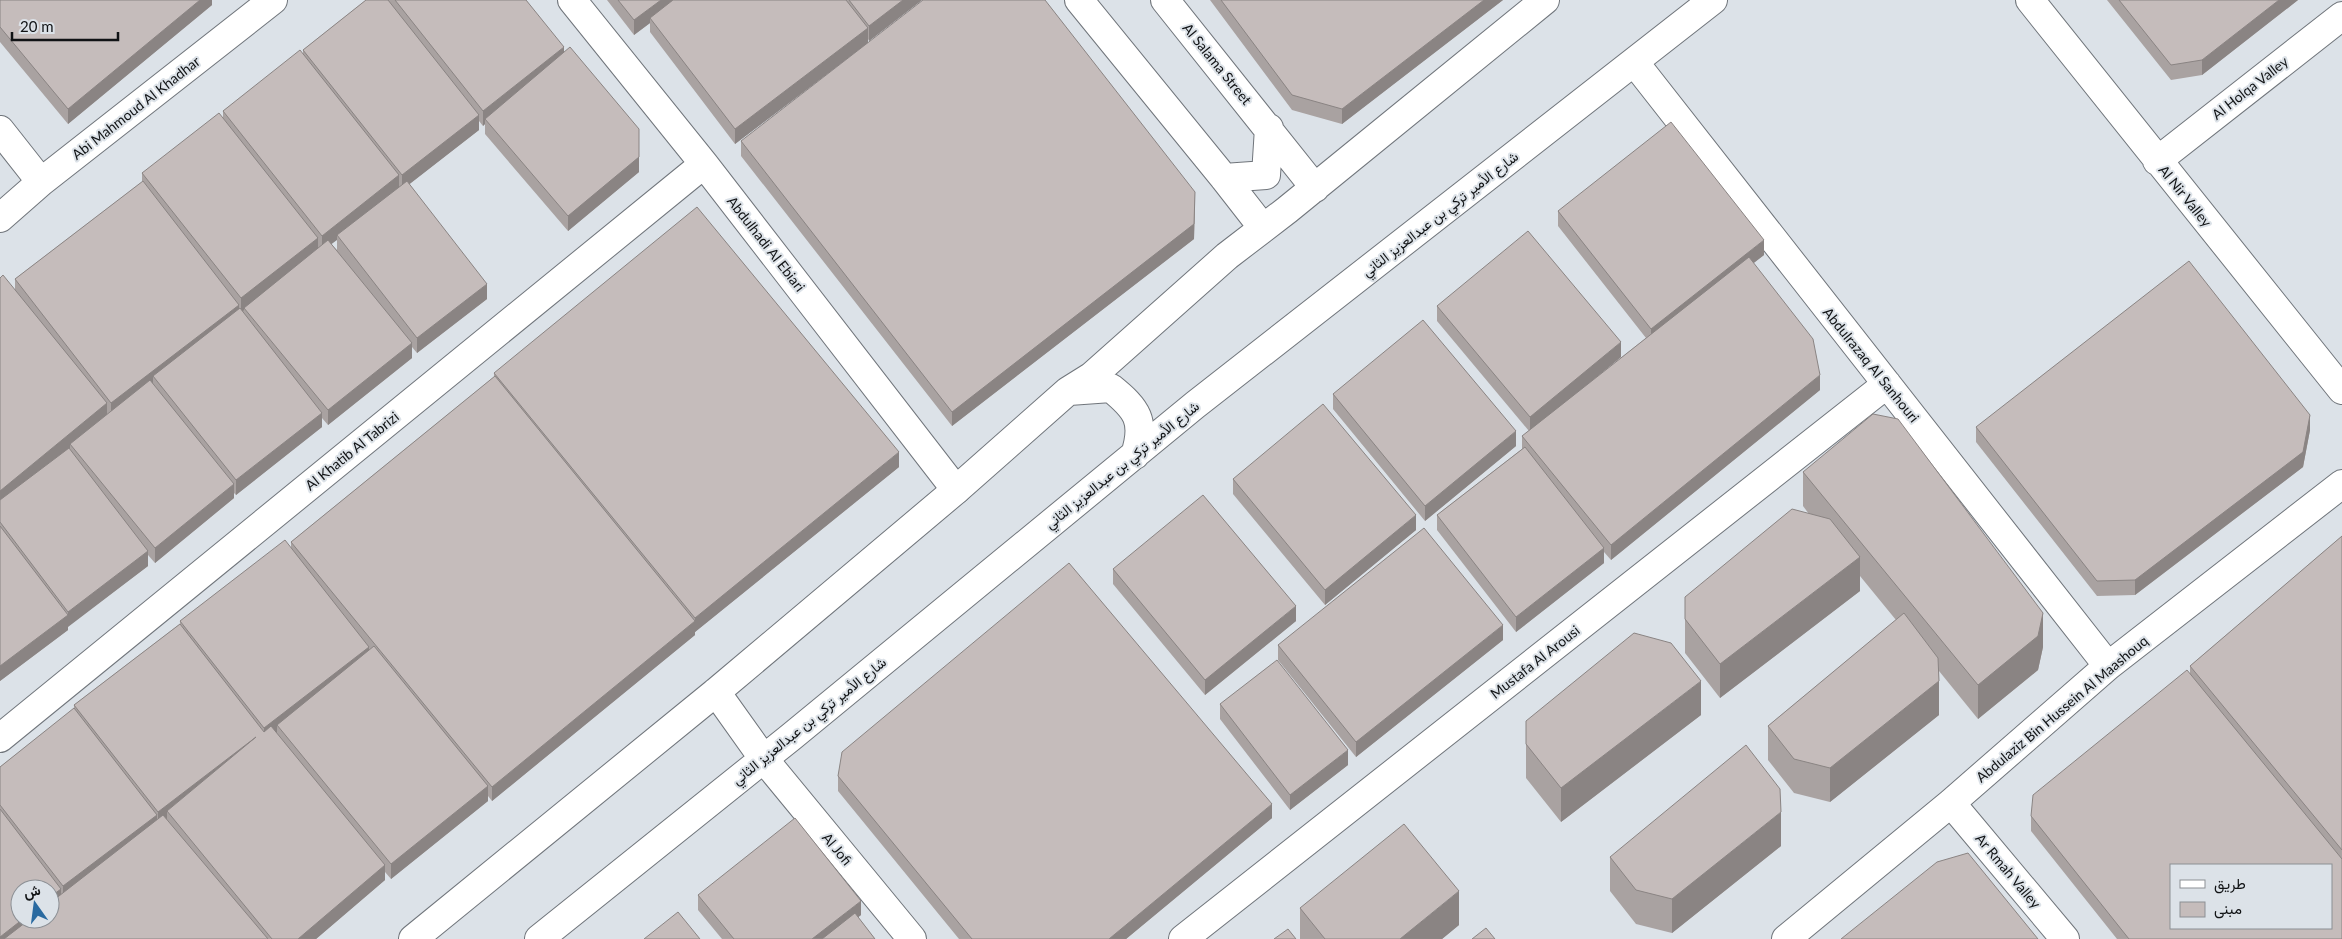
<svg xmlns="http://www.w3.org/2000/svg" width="2342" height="939" font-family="Lato,Vazirmatn,sans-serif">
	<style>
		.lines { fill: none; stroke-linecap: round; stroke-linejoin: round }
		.street-casing { stroke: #70757b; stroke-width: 30 }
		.secondary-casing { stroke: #70757b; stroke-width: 30 }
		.street { stroke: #fff; stroke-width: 28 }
		.secondary { stroke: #fff; stroke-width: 28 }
		.wall { fill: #a9a2a1; fill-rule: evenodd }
		.shaded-wall { fill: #8a8483 }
		.building { fill: #c5bcbb; stroke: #8a8483; fill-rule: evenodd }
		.labels { text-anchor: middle; stroke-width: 4; stroke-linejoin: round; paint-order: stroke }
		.street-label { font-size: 14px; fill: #111315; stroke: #dce2e8 }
	</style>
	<rect width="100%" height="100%" fill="#dce2e8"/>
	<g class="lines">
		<defs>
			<path id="street" d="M 572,0 L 704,164 L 956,490
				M 2030,0 L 2342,390
				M 1635,63 L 2108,666
				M 0,130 L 41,182
				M 2157,161 L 2342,16
				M 0,218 L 41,182 L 273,0
				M 0,738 L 704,164
				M 763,758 L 912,939
				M 1951,803 L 2065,939
				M 1183,939 L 1887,384
				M 1786,939 L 1951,803 L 2108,666 L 2342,484"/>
			<path id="secondary" d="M 1079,0 L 1224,178 L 1263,228
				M 1165,0 L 1315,188
				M 1224,178 L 1266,175 L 1269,128
				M 1069,391 L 1111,388 C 1137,409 1146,421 1135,455
				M 716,692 L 763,758
				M 413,939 L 716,692 L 956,490 L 1068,391 L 1092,376 L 1227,256 L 1287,210 L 1545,0
				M 539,939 L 791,737 L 1195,405 L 1713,0"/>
		</defs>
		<use href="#street" class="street-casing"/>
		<use href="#secondary" class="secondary-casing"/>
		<use href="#street" class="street"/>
		<use href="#secondary" class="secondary"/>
	</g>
	<path class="wall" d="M 0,0 L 212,0 L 212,5 L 68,124 L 0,42 Z
		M 366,0 L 526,0 L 564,52 L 639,144 L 639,172 L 568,231 L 485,134 L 485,124 L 483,126 L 479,121 L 479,130 L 409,184 L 487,299 L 417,353 L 412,347 L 412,358 L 328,425 L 322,418 L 322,427 L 236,495 L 234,493 L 234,498 L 155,563 L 148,555 L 148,566 L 68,626 L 68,630 L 0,681 L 0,278 L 15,290 L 15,279 L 142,182 L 142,173 L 223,119 L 223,111 L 303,53 L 303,50 ZM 337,239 L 337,250 L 331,244 Z
		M 607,0 L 922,0 L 869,41 L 868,39 L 868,43 L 735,144 L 650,32 L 650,23 L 634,35 Z
		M 1210,0 L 1503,0 L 1342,124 L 1292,110 Z
		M 2107,0 L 2298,0 L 2202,75 L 2171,80 Z
		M 741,141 L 1195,207 L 1194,239 L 952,426 L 741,156 Z
		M 1558,211 L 1764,255 L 1753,263 L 1820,390 L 1611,560 L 1604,552 L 1604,563 L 1516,632 L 1437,530 L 1437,515 L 1522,449 L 1522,436 L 1529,431 L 1437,321 L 1437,306 L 1621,357 L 1573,396 L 1646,338 L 1558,226 Z
		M 494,373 L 899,467 L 695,632 L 695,635 L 492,801 L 488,796 L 488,801 L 391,879 L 385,872 L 385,880 L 316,939 L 0,939 L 0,767 L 74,709 L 74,705 L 180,624 L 180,621 L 291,547 L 291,542 L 494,377 Z
		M 1333,394 L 1516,446 L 1425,521 L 1333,409 Z
		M 1976,427 L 2310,430 L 2303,467 L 2135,595 L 2097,596 L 1976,442 Z
		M 1803,472 L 2043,647 L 2038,670 L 1978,719 L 1939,671 L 1939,715 L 1830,802 L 1794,793 L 1768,760 L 1768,726 L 1896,620 L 1860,576 L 1860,591 L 1720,698 L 1685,653 L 1685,597 L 1809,514 L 1803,506 Z
		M 1233,479 L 1416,530 L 1325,605 L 1233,494 Z
		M 2342,536 L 2342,939 L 2117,939 L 2031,831 L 2031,816 L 2190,674 L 2190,666 Z
		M 1113,569 L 1296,621 L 1205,695 L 1113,584 Z
		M 1503,640 L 1356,757 L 1278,660 L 1278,645 Z
		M 1220,704 L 1348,765 L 1290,810 L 1220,719 Z
		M 1701,715 L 1561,822 L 1526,778 L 1526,721 Z
		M 838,776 L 1272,818 L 1126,939 L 959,939 L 838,791 Z
		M 1781,846 L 1672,933 L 1636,924 L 1610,891 L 1610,857 Z
		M 698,895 L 861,915 L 858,917 L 875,939 L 722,939 L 698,910 Z
		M 1300,908 L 1459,925 L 1442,939 L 1300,939 Z"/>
	<path class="shaded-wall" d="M 200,0 L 212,0 L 212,5 L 68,124 L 68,109 Z
		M 661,0 L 680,0 L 650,18 L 650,23 L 634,35 L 634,20 Z
		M 903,0 L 922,0 L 869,41 L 869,26 Z
		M 1484,0 L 1503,0 L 1342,124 L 1342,109 Z
		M 2279,0 L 2298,0 L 2202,75 L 2202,60 Z
		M 868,28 L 868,43 L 735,144 L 735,129 Z
		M 564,47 L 564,62 L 485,119 L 485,124 L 483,126 L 483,111 Z
		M 479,115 L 479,130 L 402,190 L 402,175 Z
		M 639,129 L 639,172 L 568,231 L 568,216 Z
		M 399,175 L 399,190 L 337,235 L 337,240 L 322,251 L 322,236 Z
		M 1195,192 L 1194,239 L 952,426 L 952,412 Z
		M 318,238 L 318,252 L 244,308 L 244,310 L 241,313 L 241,298 Z
		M 1764,240 L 1764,255 L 1651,344 L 1651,329 Z
		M 487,284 L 487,299 L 417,353 L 417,338 Z
		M 239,305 L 239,320 L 153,376 L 153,385 L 111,418 L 111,403 Z
		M 1621,342 L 1621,357 L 1530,432 L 1530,417 Z
		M 412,343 L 412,358 L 328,425 L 328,410 Z
		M 1820,375 L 1820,390 L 1611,560 L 1611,545 Z
		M 107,403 L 107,418 L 70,444 L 70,448 L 0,506 L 0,491 Z
		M 322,413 L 322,427 L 236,495 L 236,480 Z
		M 2310,415 L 2310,430 L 2303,467 L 2135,595 L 2135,580 Z
		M 1516,431 L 1516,446 L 1425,521 L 1425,506 Z
		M 899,452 L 899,467 L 695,632 L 695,635 L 492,801 L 492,787 L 695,621 L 695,618 Z
		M 234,484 L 234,498 L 155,563 L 155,548 Z
		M 1416,515 L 1416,530 L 1325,605 L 1325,590 Z
		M 1604,548 L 1604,563 L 1516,632 L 1516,617 Z
		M 148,551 L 148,566 L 68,627 L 68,612 Z
		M 1860,557 L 1860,591 L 1720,698 L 1720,664 Z
		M 1296,606 L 1296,621 L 1205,695 L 1205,680 Z
		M 2043,613 L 2043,647 L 2038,670 L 1978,719 L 1978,685 Z
		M 68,615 L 68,630 L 0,681 L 0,666 Z
		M 1503,625 L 1503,640 L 1356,757 L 1356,742 Z
		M 369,647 L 369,662 L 277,725 L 277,733 L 264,743 L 264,728 Z
		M 1701,681 L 1701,715 L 1561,822 L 1561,788 Z
		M 1939,681 L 1939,715 L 1830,802 L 1830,768 Z
		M 256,737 L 167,811 L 167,821 L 158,827 L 158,812 Z
		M 1348,750 L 1348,765 L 1290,810 L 1290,795 Z
		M 488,786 L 488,801 L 391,879 L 391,864 Z
		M 1272,804 L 1272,818 L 1126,939 L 1109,939 Z
		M 1781,812 L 1781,846 L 1672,933 L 1672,899 Z
		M 157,815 L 157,830 L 63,901 L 63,886 Z
		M 385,865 L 385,880 L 316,939 L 298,939 Z
		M 61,889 L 61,904 L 50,912 L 50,897 Z
		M 1459,891 L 1459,925 L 1442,939 L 1400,939 Z
		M 861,901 L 861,915 L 831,939 L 812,939 Z
		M 23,919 L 42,919 L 16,939 L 0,939 L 0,937 Z"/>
	<path class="building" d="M 0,0 L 200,0 L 68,109 L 0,27 Z
		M 366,0 L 388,0 L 479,115 L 402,175 L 303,50 Z
		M 395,0 L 526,0 L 564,47 L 483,111 Z
		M 618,0 L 661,0 L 634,20 Z
		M 673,0 L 846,0 L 868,28 L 735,129 L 650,18 Z
		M 849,0 L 903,0 L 869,26 Z
		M 923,0 L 1045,0 L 1195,192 L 1194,224 L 952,412 L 741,141 Z
		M 1221,0 L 1484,0 L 1342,109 L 1292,95 Z
		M 2119,0 L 2279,0 L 2202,60 L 2171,65 Z
		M 570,47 L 639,129 L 639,157 L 568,216 L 485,119 Z
		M 300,50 L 399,175 L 322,236 L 223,111 Z
		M 219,113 L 318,238 L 241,298 L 142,173 Z
		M 1671,122 L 1764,240 L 1651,329 L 1558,211 Z
		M 143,181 L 239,305 L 111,403 L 15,279 Z
		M 407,181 L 487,284 L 417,338 L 337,235 Z
		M 697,207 L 899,452 L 695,618 L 494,373 Z
		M 1528,231 L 1621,342 L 1530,417 L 1437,306 Z
		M 328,240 L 412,343 L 328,410 L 244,308 Z
		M 1749,257 L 1813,339 L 1820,375 L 1611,545 L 1522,436 Z
		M 2189,261 L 2310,415 L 2303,452 L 2135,580 L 2097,581 L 1976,427 Z
		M 3,275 L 107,403 L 0,491 L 0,278 Z
		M 240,308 L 322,413 L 236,480 L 153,376 Z
		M 1423,320 L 1516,431 L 1425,506 L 1333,394 Z
		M 495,376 L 695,621 L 492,787 L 291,542 Z
		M 150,380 L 234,484 L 155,548 L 70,444 Z
		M 1323,404 L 1416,515 L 1325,590 L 1233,479 Z
		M 1873,414 L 1898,419 L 2043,613 L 2038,636 L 1978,685 L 1803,472 Z
		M 1525,447 L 1604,548 L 1516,617 L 1437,515 Z
		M 69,448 L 148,551 L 68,612 L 0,522 L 0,500 Z
		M 1203,495 L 1296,606 L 1205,680 L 1113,569 Z
		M 1792,509 L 1830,519 L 1860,557 L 1720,664 L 1685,619 L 1685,597 Z
		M 0,526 L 68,615 L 0,666 Z
		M 1424,528 L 1503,625 L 1356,742 L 1278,645 Z
		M 2342,536 L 2342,850 L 2190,666 Z
		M 285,540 L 369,647 L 264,728 L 180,621 Z
		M 1069,563 L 1272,804 L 1109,939 L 972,939 L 838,776 L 842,752 Z
		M 1904,613 L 1938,658 L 1939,681 L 1830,768 L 1794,759 L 1768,726 Z
		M 180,624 L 264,732 L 271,726 L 385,865 L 298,939 L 272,939 L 167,811 L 256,737 L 158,812 L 74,705 Z
		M 1634,633 L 1671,643 L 1701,681 L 1561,788 L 1526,744 L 1526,721 Z
		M 374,646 L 488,786 L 391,864 L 277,725 Z
		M 1277,660 L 1348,750 L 1290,795 L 1220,704 Z
		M 2187,670 L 2342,859 L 2342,939 L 2129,939 L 2031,816 L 2033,795 ZM 2171,865 L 2331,865 L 2331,928 L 2171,928 Z
		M 74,708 L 157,815 L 63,886 L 0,805 L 0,767 Z
		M 1746,745 L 1780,789 L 1781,812 L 1672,899 L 1636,890 L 1610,857 Z
		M 0,809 L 61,889 L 50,897 L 50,889 L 20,889 L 20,919 L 23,919 L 0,937 Z
		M 163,815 L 268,939 L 4,939 L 30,919 L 50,919 L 50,903 Z
		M 795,818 L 861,901 L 812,939 L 734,939 L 698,895 Z
		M 1404,824 L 1459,891 L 1400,939 L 1325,939 L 1300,908 Z
		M 1968,853 L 2038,939 L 1841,939 L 1937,862 Z
		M 678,912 L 700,939 L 644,939 Z
		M 855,913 L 875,939 L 822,939 Z
		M 1486,928 L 1495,939 L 1472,939 Z
		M 1288,929 L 1296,939 L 1274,939 Z"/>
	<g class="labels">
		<g class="street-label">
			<text transform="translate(1217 64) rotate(51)" y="5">Al Salama Street</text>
			<text transform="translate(2250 88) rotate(-38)" y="5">Al Holqa Valley</text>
			<text transform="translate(136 108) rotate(-38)" y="5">Abi Mahmoud Al Khadhar</text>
			<text transform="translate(2185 196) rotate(51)" y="5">Al Nir Valley</text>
			<text transform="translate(1440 214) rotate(-38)" y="5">شارع الأمير تركي بن عبدالعزيز الثاني</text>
			<text transform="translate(766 244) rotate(52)" y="5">Abdulhadi Al Ebiari</text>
			<text transform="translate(1871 365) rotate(51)" y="5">Abdulrazaq Al Sanhouri</text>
			<text transform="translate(352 451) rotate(-39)" y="5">Al Khatib Al Tabrizi</text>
			<text transform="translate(1122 465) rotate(-39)" y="5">شارع الأمير تركي بن عبدالعزيز الثاني</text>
			<text transform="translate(1535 662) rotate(-38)" y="5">Mustafa Al Arousi</text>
			<text transform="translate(2062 709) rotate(-40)" y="5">Abdulaziz Bin Hussein Al Maashouq</text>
			<text transform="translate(809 721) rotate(-39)" y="5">شارع الأمير تركي بن عبدالعزيز الثاني</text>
			<text transform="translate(837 849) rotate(50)" y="5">Al Jofi</text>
			<text transform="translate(2008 871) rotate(50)" y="5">Ar Rmah Valley</text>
		</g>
	</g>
	<rect x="2170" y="864" width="162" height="65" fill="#dce2e8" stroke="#8b8f94"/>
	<rect x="2180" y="880" width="25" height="8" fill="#ffffff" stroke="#8b8f94"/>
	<text x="2214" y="889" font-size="15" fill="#111315">طريق</text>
	<rect x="2180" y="902" width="25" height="15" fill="#c5bcbb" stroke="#8b8f94"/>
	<text x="2214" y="914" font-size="15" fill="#111315">مبنى</text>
	<g transform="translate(35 904) rotate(346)"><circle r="24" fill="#dce2e8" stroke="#8b8f94"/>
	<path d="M0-4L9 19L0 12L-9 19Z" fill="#2a6aa0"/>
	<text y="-8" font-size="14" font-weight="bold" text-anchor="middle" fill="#111315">ش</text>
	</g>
	<path d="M12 32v8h106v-8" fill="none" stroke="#111315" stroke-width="2.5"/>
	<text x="20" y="32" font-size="15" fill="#111315" stroke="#dce2e8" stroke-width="4" paint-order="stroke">20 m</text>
</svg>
